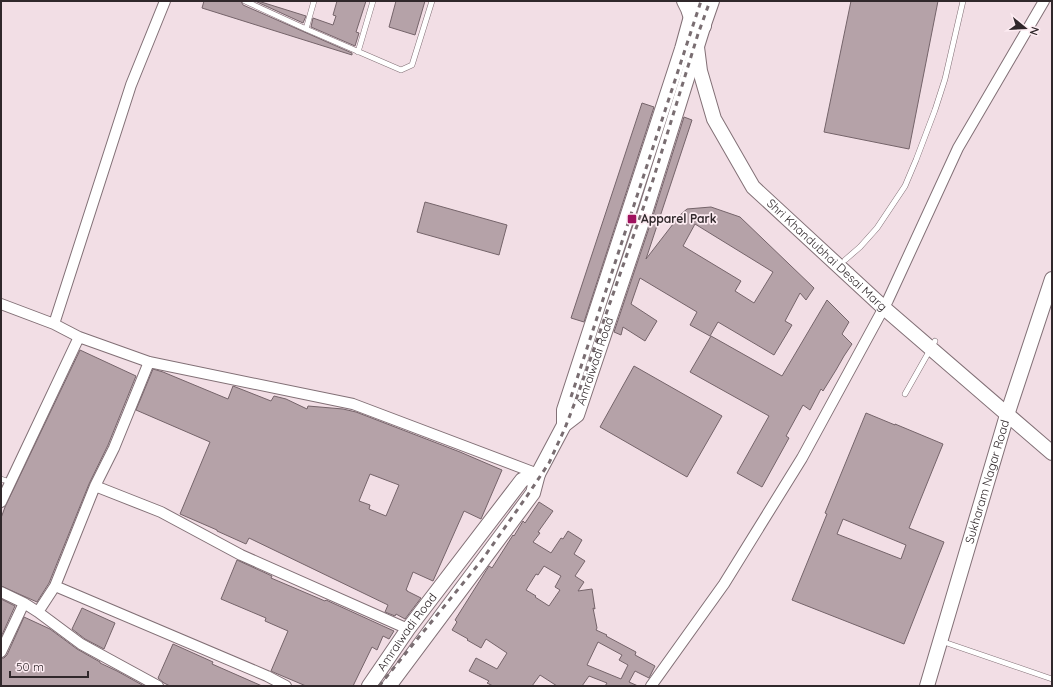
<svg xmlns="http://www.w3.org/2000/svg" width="1053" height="687" font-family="Quicksand,sans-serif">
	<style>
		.building { fill: #b5a2a8; stroke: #75646a; fill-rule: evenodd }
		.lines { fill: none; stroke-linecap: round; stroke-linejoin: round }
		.lane-casing { stroke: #827076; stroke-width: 6 }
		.street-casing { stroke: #827076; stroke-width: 12 }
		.secondary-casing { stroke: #827076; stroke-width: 16 }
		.lane { stroke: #fff; stroke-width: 5 }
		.street { stroke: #fff; stroke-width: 10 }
		.secondary { stroke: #fff; stroke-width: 14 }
		.rail { stroke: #796d71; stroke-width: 3; stroke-dasharray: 5 5; stroke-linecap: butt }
		.poi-dot { fill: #9f135f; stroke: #fdecf2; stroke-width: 1.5 }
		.labels { text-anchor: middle; stroke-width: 3.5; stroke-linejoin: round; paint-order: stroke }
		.poi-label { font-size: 12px; font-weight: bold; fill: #30282b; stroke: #fdecf2; text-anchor: start }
		.street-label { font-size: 12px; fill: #30282b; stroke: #fdecf2 }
	</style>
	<rect width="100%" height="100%" fill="#f2dee5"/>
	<path class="building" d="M 204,1 L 241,1 L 243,5 L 352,53 L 352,55 L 202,8 Z
		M 255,1 L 258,1 L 306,16 L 303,23 Z
		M 337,1 L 366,1 L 356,32 L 359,33 L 355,46 L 311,27 L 313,18 L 333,25 L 336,16 L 333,15 Z
		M 396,1 L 425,1 L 415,35 L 389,27 Z
		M 851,1 L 938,1 L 909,149 L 824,132 Z
		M 642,103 L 654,107 L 584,322 L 571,318 Z
		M 684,117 L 692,120 L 646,259 L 680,215 L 687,209 L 711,207 L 740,217 L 814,288 L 806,300 L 800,293 L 785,321 L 792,325 L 774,355 L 718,322 L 710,336 L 690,325 L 697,312 L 640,278 L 631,304 L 657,321 L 645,341 L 623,327 L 621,335 L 614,332 L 651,222 ZM 695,224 L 773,272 L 754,303 L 735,291 L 741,281 L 683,246 Z
		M 425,202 L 507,225 L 499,255 L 417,232 Z
		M 827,300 L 849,322 L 842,334 L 852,344 L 844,356 L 836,370 L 823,391 L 821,389 L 810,410 L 803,405 L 786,436 L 789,438 L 762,487 L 737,473 L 769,416 L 690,372 L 711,336 L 782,376 Z
		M 80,350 L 136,376 L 108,445 L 89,484 L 49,583 L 37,602 L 1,586 L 1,518 L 5,507 Z
		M 634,366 L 722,416 L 687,477 L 600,427 Z
		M 153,369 L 163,372 L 228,399 L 233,386 L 271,401 L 274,396 L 286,399 L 307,409 L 308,406 L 343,409 L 356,412 L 460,452 L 502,470 L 481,519 L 464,511 L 433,581 L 413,572 L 406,590 L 407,590 L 407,591 L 421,598 L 405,619 L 396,614 L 395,616 L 385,612 L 388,605 L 249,538 L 246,544 L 217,531 L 217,530 L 180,514 L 210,442 L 136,410 ZM 370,474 L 399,485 L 386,516 L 369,509 L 370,505 L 359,501 Z
		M 866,413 L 895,425 L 895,424 L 943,444 L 909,528 L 944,542 L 904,644 L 792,600 L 827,514 L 825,513 ZM 843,519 L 906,545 L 901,559 L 837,534 Z
		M 539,502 L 553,511 L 538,532 L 540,533 L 533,542 L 551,553 L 561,538 L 563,539 L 568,531 L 582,540 L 574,554 L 585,561 L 575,576 L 584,582 L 578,591 L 592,589 L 595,609 L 593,608 L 597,628 L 596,630 L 607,635 L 606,636 L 636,652 L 635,655 L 655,666 L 649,678 L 635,671 L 629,682 L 638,686 L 605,686 L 607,683 L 589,676 L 582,686 L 557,686 L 540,675 L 532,686 L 493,686 L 487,683 L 489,681 L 469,671 L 476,658 L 497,669 L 507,653 L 486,639 L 481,648 L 467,640 L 468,639 L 452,630 L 457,622 L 455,620 L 489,566 L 492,568 L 513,535 L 514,536 L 523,521 L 525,523 ZM 544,566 L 561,576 L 555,587 L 560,590 L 549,606 L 535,597 L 536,596 L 526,590 L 536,574 L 538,575 ZM 598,642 L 622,655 L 619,660 L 628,665 L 621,679 L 587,665 Z
		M 237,560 L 272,576 L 271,578 L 325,601 L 326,600 L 394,631 L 389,639 L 383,636 L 377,650 L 372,647 L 353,686 L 306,686 L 273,672 L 271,671 L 288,631 L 265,621 L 266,618 L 221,599 Z
		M 1,599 L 15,606 L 1,637 Z
		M 82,608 L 115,623 L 104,649 L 85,639 L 72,629 Z
		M 24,617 L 50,629 L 77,649 L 100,662 L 100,663 L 117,671 L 144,686 L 1,686 L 1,658 L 4,658 L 7,655 Z
		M 173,644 L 213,662 L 212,664 L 262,686 L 170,686 L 164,683 L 158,678 Z"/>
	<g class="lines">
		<defs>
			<path id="lane" d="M 245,1 L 306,29 L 401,70 L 412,65 L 432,1
				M 306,29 L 314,1
				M 358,52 L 373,1
				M 845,260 L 860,247 L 877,228 L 905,186 L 916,160 L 935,110 L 945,79 L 963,1
				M 905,394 L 935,341
				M 1,479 L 10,482
				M 941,641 L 1052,679"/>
			<path id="street" d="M 1,304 L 54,324 L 79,337 L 149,362 L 353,404 L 538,474
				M 54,324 L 131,85 L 165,1
				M 149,362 L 114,448 L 95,486 L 55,586 L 267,676 L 286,686
				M 95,486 L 161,512 L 241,555 L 408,629
				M 1,502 L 79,337
				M 1,592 L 24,603 L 38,612 L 81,644 L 158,686
				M 38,612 L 55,586
				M 1,652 L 24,603
				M 651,686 L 724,584 L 802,458 L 888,300 L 958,148 L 1044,1"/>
			<g id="secondary">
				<path id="s1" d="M 684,1 L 688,9 L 691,18 L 697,47 L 700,71 L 714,119 L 753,187 L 884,308 L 1052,453"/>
				<path d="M 698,1 L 704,26"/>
				<path d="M 564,425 L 564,410 L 682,49 L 690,20"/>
				<path id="s2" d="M 369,686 L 408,629 L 522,480 L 538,474"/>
				<path id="s3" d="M 389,686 L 533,493 L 538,474 L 564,425 L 577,415 L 643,219 L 704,24 L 712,1"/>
				<path id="s4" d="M 927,686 L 1007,415 L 1052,279"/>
			</g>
		</defs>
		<use href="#lane" class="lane-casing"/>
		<use href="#street" class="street-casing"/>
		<use href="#secondary" class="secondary-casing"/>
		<use href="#lane" class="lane"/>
		<use href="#street" class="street"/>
		<use href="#secondary" class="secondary"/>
		<path class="rail" d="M 571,397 L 701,1
			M 379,686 L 482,560 L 527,496 L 549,463 L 565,428 L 577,397 L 653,180 L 698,34 L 710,1"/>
	</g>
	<rect class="poi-dot" x="627" y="214" width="10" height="10" rx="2"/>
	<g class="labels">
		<g class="poi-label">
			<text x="641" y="223">Apparel Park</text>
		</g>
		<g class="street-label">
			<text dy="4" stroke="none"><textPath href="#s1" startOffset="301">Shri Khandubhai Desai Marg</textPath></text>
			<text dy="4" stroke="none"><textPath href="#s3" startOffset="389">Amraiwadi Road</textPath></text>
			<text dy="4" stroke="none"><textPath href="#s4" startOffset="213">Sukharam Nagar Road</textPath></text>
			<text dy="4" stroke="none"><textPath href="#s2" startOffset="66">Amraiwadi Road</textPath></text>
		</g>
	</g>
	<rect width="1053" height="687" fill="none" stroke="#30282b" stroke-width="4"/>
	<g transform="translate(1025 28) rotate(108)" stroke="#fdecf2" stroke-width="3" paint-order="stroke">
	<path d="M0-3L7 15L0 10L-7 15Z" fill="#30282b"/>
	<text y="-6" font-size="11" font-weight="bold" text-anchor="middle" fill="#30282b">N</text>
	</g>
	<path d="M10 671v6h78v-6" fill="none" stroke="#30282b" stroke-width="2"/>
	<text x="16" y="671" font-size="12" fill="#30282b" stroke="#fdecf2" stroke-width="3" paint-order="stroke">50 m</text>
</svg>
